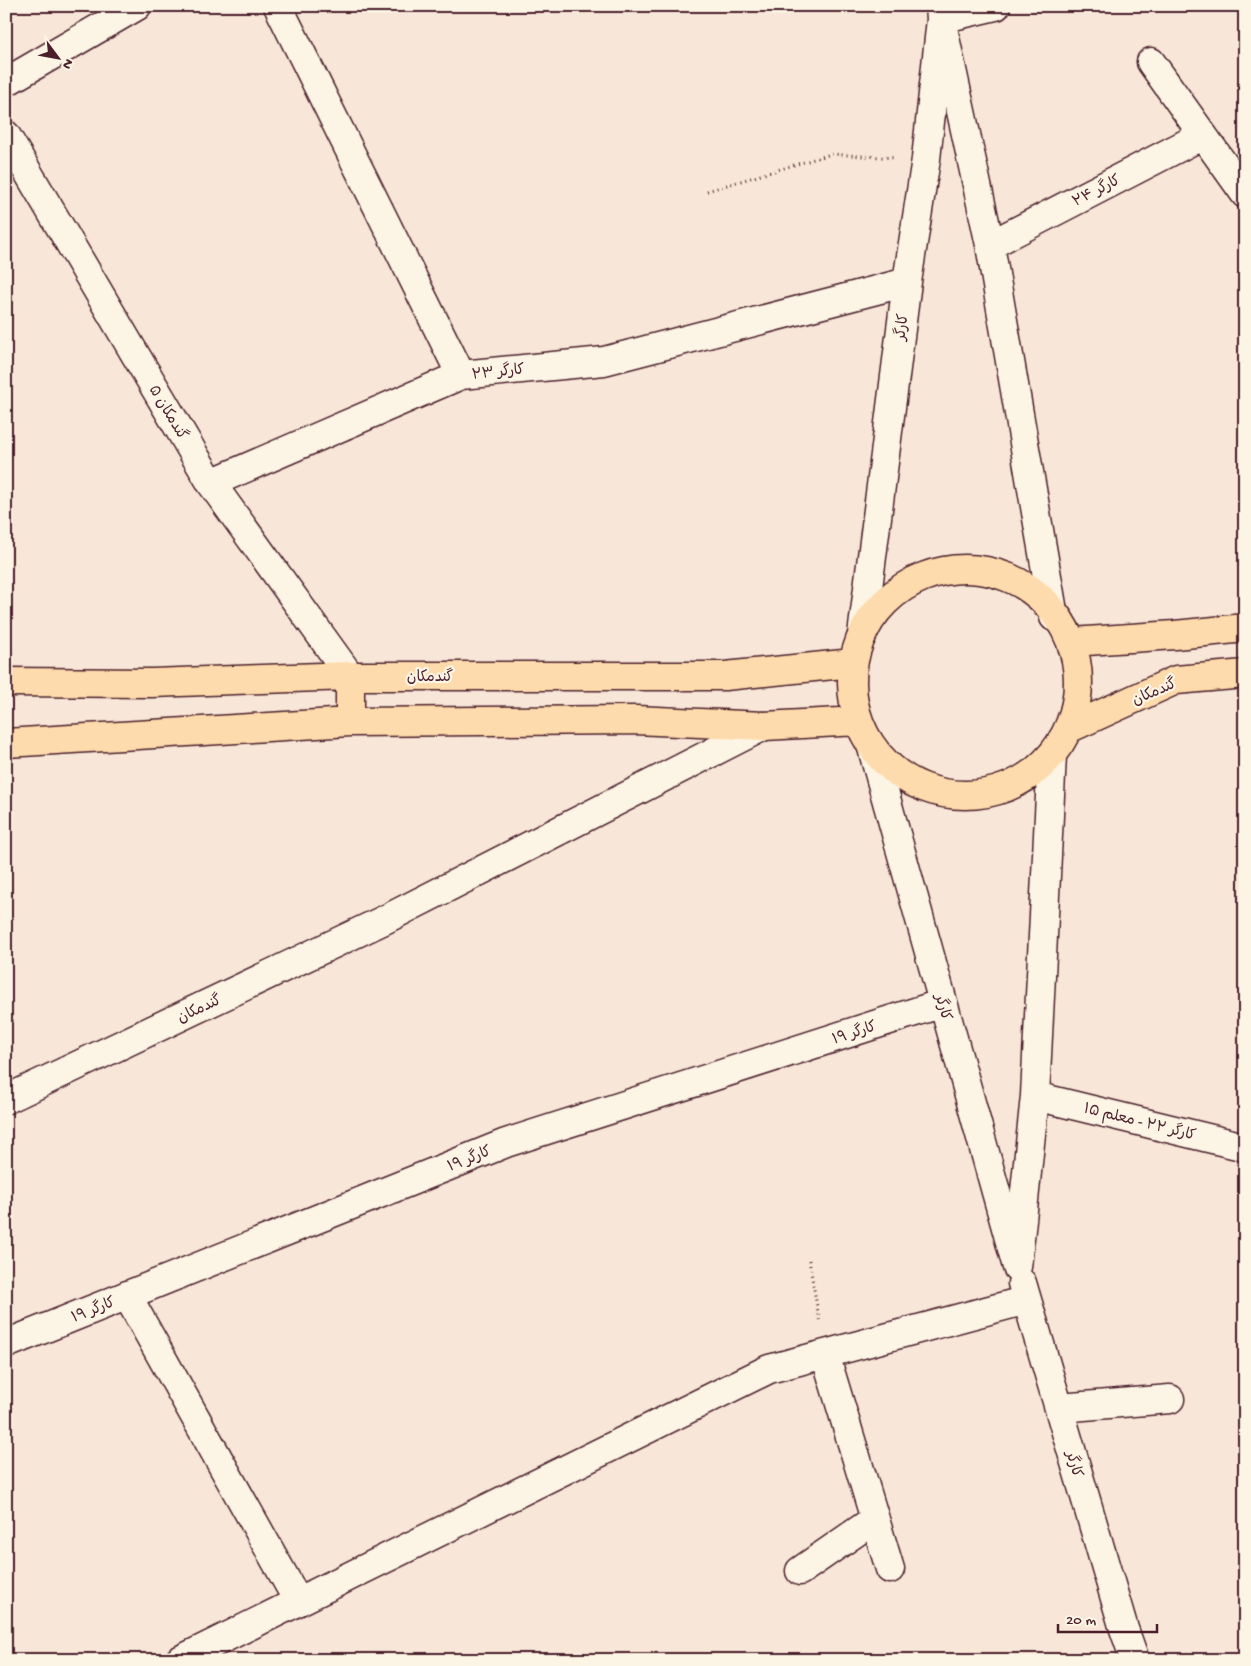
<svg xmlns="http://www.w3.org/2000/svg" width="1251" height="1666" font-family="'Gochi Hand','Playpen Sans Arabic',sans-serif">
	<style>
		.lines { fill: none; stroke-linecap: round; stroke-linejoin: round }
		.minor-casing { stroke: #4a1f2b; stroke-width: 31 }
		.major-casing { stroke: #4a1f2b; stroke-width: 31 }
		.path { stroke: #4a1f2b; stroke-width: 3; stroke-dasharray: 1 4; stroke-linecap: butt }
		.minor { stroke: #fcf5e5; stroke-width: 28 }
		.major { stroke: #fedbac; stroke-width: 28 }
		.labels { text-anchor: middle; stroke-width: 4.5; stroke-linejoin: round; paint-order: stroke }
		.street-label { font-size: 15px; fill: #4a1f2b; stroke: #fcf5e5 }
	</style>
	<rect width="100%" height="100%" fill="#f8e7d8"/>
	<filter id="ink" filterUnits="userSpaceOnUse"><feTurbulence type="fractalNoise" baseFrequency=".02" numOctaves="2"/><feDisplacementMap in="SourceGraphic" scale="10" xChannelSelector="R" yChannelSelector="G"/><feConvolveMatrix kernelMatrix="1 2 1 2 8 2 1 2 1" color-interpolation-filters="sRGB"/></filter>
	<g filter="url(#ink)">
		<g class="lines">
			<defs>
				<path id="minor" d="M 278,6 L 461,375 L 604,361 L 907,282
					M 940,6 L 941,19 L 996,6
					M 1151,62 L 1245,194
					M 6,82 L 137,6
					M 6,135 L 211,483 L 350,676
					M 990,245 L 1203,135
					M 211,483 L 461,375
					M 862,635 L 907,282 L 926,159 L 941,19 L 990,245 L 1054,617
					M 872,748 L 1017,1267 L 1035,1096 L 1052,755
					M 1035,1096 L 1245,1147
					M 7,1099 L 386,919 L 764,726
					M 1022,1283 L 1124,1629 L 1135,1660
					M 127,1295 L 298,1601
					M 6,1344 L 506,1143 L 943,1003
					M 825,1354 L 890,1569
					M 1059,1408 L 1170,1399
					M 800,1571 L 875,1519
					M 180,1660 L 769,1369 L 1027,1300"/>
				<path id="major" d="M852 682a113 113 0 1 1 226 0a113 113 0 1 1-226 0Z
					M 1072,642 L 1175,635 L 1245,628
					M 350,676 L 350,722
					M 6,682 L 152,683 L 350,676 L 725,676 L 853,663
					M 1068,729 L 1176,680 L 1245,674
					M 6,743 L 350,722 L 636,720 L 764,726 L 859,721"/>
			</defs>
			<use href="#minor" class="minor-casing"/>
			<use href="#major" class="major-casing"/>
			<path class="path" d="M 707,191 L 831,154 L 896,158
				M 809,1260 L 820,1324"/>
			<use href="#minor" class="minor"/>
			<use href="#major" class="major"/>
		</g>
	</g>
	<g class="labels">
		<g class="street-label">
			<text transform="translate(1096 190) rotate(-27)" y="5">کارگر ۲۴</text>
			<text transform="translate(901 327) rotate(-83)" y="5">کارگر</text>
			<text transform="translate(498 371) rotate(-6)" y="5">کارگر ۲۳</text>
			<text transform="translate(169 412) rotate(59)" y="5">گندمکان ۵</text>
			<text x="430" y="681">گندمکان</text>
			<text transform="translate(1154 691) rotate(-23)" y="5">گندمکان</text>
			<text transform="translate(944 1007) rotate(74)" y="5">کارگر</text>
			<text transform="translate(199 1008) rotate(-25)" y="5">گندمکان</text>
			<text transform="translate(854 1032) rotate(-18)" y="5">کارگر ۱۹</text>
			<text transform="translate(1140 1121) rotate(14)" y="5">کارگر ۲۲ - معلم ۱۵</text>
			<text transform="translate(469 1158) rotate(-22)" y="5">کارگر ۱۹</text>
			<text transform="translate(93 1309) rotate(-22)" y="5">کارگر ۱۹</text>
			<text transform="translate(1075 1464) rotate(74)" y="5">کارگر</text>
		</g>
	</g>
	<rect width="1251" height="1666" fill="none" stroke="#fcf5e5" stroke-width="25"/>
	<rect x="12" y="12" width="1226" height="1641" fill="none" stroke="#4a1f2b" stroke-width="2" filter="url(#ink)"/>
	<g transform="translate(58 58) rotate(122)" stroke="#fcf5e5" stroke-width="4" paint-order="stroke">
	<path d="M0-4L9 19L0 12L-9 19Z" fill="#4a1f2b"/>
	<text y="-8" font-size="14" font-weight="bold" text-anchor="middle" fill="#4a1f2b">N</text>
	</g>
	<path d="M1058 1624v8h99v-8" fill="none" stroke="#4a1f2b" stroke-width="2.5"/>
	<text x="1066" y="1624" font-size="15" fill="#4a1f2b" stroke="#fcf5e5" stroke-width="4" paint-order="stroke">20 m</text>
</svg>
